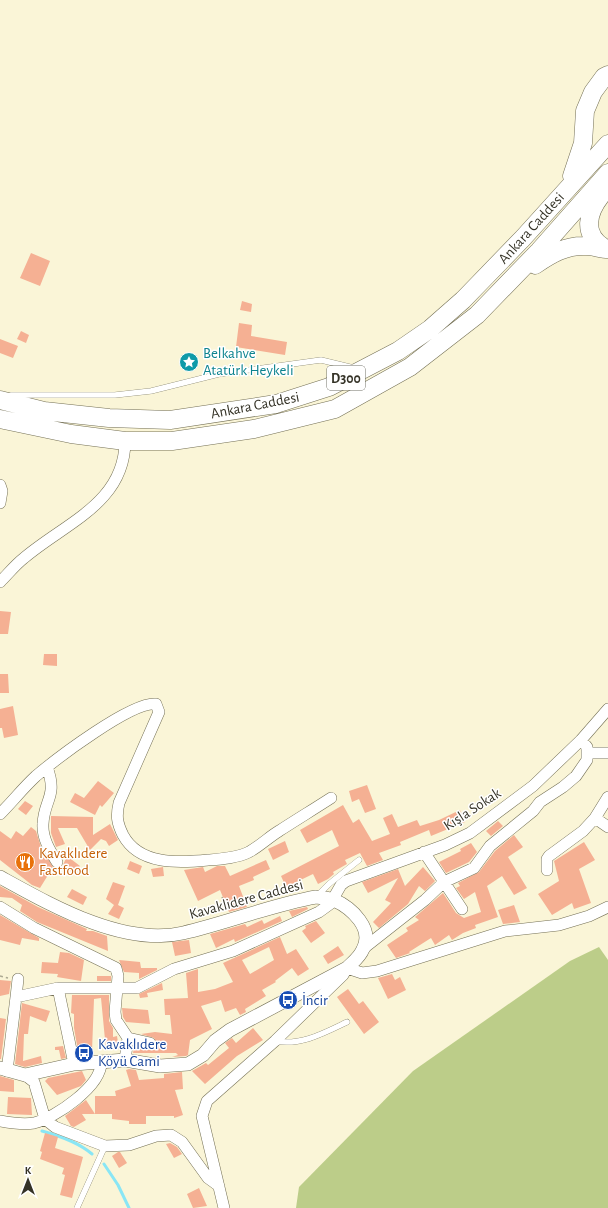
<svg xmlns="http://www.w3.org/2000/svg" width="608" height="1208" font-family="'Alegreya Sans',sans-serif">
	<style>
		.forest { fill: #bccd89 }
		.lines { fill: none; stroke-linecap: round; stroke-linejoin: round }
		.stream { stroke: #89e6f5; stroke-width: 3 }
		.building { fill: #f5b093; fill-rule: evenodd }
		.service-casing { stroke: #747055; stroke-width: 6 }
		.minor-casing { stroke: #747055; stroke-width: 12 }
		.tertiary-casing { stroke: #747055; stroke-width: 14 }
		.trunk-casing { stroke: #747055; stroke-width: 19 }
		.path { stroke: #aca992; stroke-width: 1.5; stroke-dasharray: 3 3; stroke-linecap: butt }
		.service { stroke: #fff; stroke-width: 5.5 }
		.minor { stroke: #fff; stroke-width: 11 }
		.tertiary { stroke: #fff; stroke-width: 13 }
		.trunk { stroke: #fff; stroke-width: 18 }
		.labels { text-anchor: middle; stroke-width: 3; stroke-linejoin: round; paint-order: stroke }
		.shield { fill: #fff; stroke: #717067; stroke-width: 1 }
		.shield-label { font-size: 14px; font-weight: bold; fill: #343226 }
		.street-label { font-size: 15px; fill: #343226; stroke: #fff }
		.culture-label { font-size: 15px; fill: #0d838f; stroke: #fff; text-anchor: start }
		.food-label { font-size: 15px; fill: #c56008; stroke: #fff; text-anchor: start }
		.transit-label { font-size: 15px; fill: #164399; stroke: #fff; text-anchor: start }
	</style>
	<rect width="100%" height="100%" fill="#faf5d7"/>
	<path class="forest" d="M 599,947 L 608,960 L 608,1208 L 296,1208 L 299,1187 L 413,1071 L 570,961 Z"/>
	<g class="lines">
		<path class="stream" d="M 42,1131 C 60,1136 78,1142 92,1154
			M 104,1164 L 118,1185 L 129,1208"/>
	</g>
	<path class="building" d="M 31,253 L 50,261 L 40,286 L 20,278 Z
		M 242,301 L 252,304 L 251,312 L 240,310 Z
		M 239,323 L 252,325 L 251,336 L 287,342 L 285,355 L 236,347 Z
		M 21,331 L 29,335 L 26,343 L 17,339 Z
		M 0,339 L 18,346 L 13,358 L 0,353 Z
		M 0,611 L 11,612 L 8,634 L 0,634 Z
		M 44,654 L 57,654 L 57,666 L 43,665 Z
		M 0,674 L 8,674 L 9,693 L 0,693 Z
		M 13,706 L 18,735 L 4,738 L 2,728 L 0,728 L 0,709 Z
		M 98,781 L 114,793 L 102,807 L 100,805 L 95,815 L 70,802 L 75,793 L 84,798 Z
		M 367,785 L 376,809 L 365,813 L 359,799 L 352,802 L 349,791 Z
		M 25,801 L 33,806 L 26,815 L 18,809 Z
		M 343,805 L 353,823 L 359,819 L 372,841 L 390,834 L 383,818 L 392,814 L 398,827 L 417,820 L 420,826 L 439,820 L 460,810 L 465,822 L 431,836 L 429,830 L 400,842 L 401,845 L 379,853 L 383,860 L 367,866 L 360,853 L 345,860 L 347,864 L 333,872 L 334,874 L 328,879 L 318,884 L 313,874 L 286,887 L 281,876 L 339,846 L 332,830 L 307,843 L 300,830 Z
		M 51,816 L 93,817 L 93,835 L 110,824 L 118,840 L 109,846 L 106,841 L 101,839 L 90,850 L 77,828 L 58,828 L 65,844 L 56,847 L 51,833 Z
		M 498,821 L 503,826 L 491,836 L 486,831 Z
		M 31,827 L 36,831 L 41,847 L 53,867 L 40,888 L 32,885 L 0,860 L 0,831 L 11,839 L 16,831 L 23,836 Z
		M 514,835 L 523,847 L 508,857 L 527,888 L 514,895 L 502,876 L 487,886 L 498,917 L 475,925 L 476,928 L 463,933 L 452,940 L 449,935 L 435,945 L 431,938 L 409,952 L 410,953 L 396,958 L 387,945 L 408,931 L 406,928 L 419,920 L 415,917 L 443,893 L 456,913 L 464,918 L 481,912 L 475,892 L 464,899 L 456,888 L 460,886 L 458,883 L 479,872 L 495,851 Z
		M 285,841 L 289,852 L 273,860 L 268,849 Z
		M 584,842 L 595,860 L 579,869 L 591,903 L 574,909 L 572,903 L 552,915 L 538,894 L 559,881 L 554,861 Z
		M 471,843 L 477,852 L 469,862 L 446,873 L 439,862 L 461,851 L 460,849 Z
		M 67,856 L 80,866 L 74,874 L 63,865 Z
		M 266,860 L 270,869 L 253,877 L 254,880 L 239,886 L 247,907 L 229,912 L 220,890 L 198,901 L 184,870 L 203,867 L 205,872 L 217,866 L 225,866 L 230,876 Z
		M 130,861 L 142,866 L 139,874 L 127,869 Z
		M 163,867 L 164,876 L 153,877 L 151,869 Z
		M 423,867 L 435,881 L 425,891 L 419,886 L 408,904 L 379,928 L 373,922 L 391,903 L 385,900 L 398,878 L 368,893 L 362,882 L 398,869 L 405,886 Z
		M 113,882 L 125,886 L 118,905 L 124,908 L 119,919 L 108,914 L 114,905 L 106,899 Z
		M 0,886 L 38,907 L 87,929 L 86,931 L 93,931 L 107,936 L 108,951 L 37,922 L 20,911 L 22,905 L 12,898 L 0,897 Z
		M 72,889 L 87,897 L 83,905 L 67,897 Z
		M 514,905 L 520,922 L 503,924 L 498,910 Z
		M 307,907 L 308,909 L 292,917 L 289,911 Z
		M 0,915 L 39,938 L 39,941 L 22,938 L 20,945 L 0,940 Z
		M 280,916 L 282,921 L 235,942 L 234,939 L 216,948 L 210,934 L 245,924 L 247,927 L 262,920 L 264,924 Z
		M 316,921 L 325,933 L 311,943 L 302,931 L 306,928 L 305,926 Z
		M 280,937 L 287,954 L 296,949 L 309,969 L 298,976 L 292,968 L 275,981 L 276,982 L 262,990 L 266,996 L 245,1009 L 246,1012 L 240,1015 L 236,1008 L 225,1012 L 221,1000 L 201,1006 L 212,1029 L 190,1040 L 188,1055 L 186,1056 L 172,1057 L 178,1055 L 176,1053 L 133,1053 L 134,1047 L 152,1050 L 157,1045 L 154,1038 L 141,1034 L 155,1032 L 172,1034 L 170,1015 L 165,1015 L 164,999 L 188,998 L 186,973 L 198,969 L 198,992 L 215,989 L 233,982 L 223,963 ZM 269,947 L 274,960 L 250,974 L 242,960 Z
		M 189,940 L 191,953 L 175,956 L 172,942 Z
		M 338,946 L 344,955 L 328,964 L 323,956 Z
		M 60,952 L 69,953 L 84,960 L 81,981 L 57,977 L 58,974 L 41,973 L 42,962 L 58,963 Z
		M 119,960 L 140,962 L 141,968 L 157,968 L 157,970 L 139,979 L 139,973 L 124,972 Z
		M 392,974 L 395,980 L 400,977 L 406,990 L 388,999 L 378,978 Z
		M 97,976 L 111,976 L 111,981 L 97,981 Z
		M 0,980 L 11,981 L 9,994 L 0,996 Z
		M 162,983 L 163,990 L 147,993 L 148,997 L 140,998 L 139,994 Z
		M 348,989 L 359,1004 L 363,1001 L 379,1022 L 364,1034 L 337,997 Z
		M 72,995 L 109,995 L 109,1021 L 113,1028 L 113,1037 L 117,1036 L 119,1049 L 106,1050 L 101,998 L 94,999 L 92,1051 L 78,1051 L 74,1028 L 74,1014 L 71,1013 Z
		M 22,1003 L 50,1011 L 46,1022 L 30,1016 L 28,1034 L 24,1034 L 23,1061 L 41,1056 L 42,1063 L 25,1067 L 15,1064 Z
		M 122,1008 L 148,1010 L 150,1024 L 126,1022 L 123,1017 Z
		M 0,1018 L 6,1019 L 1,1059 L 0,1059 Z
		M 253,1028 L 263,1040 L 237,1056 L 205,1084 L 192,1071 L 206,1063 L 208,1065 L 229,1048 L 225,1043 L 232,1038 L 236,1043 Z
		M 63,1046 L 66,1058 L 61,1059 L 59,1050 L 55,1050 L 55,1047 Z
		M 129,1069 L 136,1070 L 139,1080 L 164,1078 L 164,1074 L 182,1072 L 183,1089 L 175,1090 L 183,1115 L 174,1118 L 174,1116 L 146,1116 L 146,1124 L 129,1124 L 129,1121 L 112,1119 L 112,1114 L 95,1114 L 95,1096 L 116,1096 L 115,1091 L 131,1086 L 126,1070 Z
		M 82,1071 L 86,1080 L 81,1086 L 57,1095 L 45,1081 L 48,1078 Z
		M 0,1076 L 14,1080 L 14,1092 L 0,1091 Z
		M 8,1097 L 31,1098 L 32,1115 L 7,1114 Z
		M 86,1100 L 95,1114 L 82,1114 L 86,1120 L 74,1127 L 71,1126 L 65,1116 Z
		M 45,1133 L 58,1137 L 55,1148 L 83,1157 L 72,1198 L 60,1195 L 65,1175 L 62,1174 L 64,1168 L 40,1159 L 42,1152 L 40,1151 Z
		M 170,1143 L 177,1147 L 182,1154 L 174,1158 L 166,1144 Z
		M 118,1152 L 120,1152 L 127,1163 L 119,1168 L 112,1156 Z
		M 199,1188 L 207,1206 L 193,1208 L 187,1194 Z"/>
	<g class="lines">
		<defs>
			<path id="service" d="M 11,395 L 115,395 L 151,391 L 219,374 L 321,360 L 354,368
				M 317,896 L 329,884 L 359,860
				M 275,1041 C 301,1046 324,1033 347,1022
				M 77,1208 L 105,1146"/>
			<path id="minor" d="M 0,485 L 2,491 L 0,503
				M 0,582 C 8,574 15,565 24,558 C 65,523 125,503 125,441
				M 587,753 L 608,753
				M 47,767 C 58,797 44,799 43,824 C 42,838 50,851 57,862
				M 0,814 C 12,802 23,788 36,776 C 56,759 132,701 156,704 L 159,712 L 119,803 C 116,816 117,823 123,835 C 139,865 178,863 208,860 C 221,859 237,858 249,852 C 260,846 269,837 279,831 C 296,820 314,809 331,798
				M 595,818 L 608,827
				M 424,852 L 462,909
				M 547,870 L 547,859 L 549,856 L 583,831 L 595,818 L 608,797
				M 0,907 L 34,928 L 116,968 L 118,976 L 115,1012 L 116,1020 L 128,1038 L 125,1060
				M 364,948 L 425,900 L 444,882 L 474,868 L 490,846 L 533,811 L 540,802 L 563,787 L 576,776 L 587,760 L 587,747 L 581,740
				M 58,988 L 74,1064
				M 16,997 L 18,979
				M 128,1038 L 150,1043
				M 7,1071 L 16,997 L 58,988 L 137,988 L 174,969 L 233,951 L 319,912 L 330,904 L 341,885 L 346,881 L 445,845 L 470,833 L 533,786 L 581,740 L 608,709
				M 25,1075 L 34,1082 L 45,1119 L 55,1127 L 105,1146 L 129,1145 L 156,1136 L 171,1135 L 182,1142 L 208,1178 L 219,1186
				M 0,1121 C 11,1123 23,1125 34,1123 C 55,1118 102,1086 101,1062
				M 224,1208 L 202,1116 L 207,1101 L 275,1041 L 343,975 L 347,968 L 362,973 L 377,971 L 505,931 L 559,925 L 589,916 L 608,907"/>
			<path id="tertiary" d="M 0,877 C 51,905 123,947 183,933 C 227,923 271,905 316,897 C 321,898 329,898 334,900 C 352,908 374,929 363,949 C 360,957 353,962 347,968 L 230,1030 L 215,1041 L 203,1055 L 188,1064 L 160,1066 L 125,1060 L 74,1064 L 25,1075 L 0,1068"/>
			<path id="trunk" d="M 572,176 L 583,143 L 585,111 L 593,92 L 604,77 L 608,75
				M 603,193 C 587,212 581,235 606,249
				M 535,265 C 551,254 566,245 586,246 C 594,246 601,249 608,249
				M 0,400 L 44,411 L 109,418 L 170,420 L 276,404 L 329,387 L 398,351 L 430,329 L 463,300 L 523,238 L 608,144
				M 0,419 L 71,434 L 125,441 L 172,441 L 254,429 L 335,409 L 410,367 L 477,315 L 539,251 L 608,173"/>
		</defs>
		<use href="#service" class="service-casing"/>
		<use href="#minor" class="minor-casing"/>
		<use href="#tertiary" class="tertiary-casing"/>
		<use href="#trunk" class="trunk-casing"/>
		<path class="path" d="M 294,890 L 298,886
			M 222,897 L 227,910
			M 0,976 L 8,978"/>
		<use href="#service" class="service"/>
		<use href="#minor" class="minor"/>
		<use href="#tertiary" class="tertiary"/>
		<use href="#trunk" class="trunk"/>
	</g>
	<defs>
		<symbol id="sight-disc" viewBox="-11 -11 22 22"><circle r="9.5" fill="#0f9aa8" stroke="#fff"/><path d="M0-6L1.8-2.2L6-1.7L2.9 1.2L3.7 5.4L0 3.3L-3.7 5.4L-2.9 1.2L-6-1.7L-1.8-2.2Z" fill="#fff"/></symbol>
		<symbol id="restaurant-disc" viewBox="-11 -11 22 22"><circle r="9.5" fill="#e8710a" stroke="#fff"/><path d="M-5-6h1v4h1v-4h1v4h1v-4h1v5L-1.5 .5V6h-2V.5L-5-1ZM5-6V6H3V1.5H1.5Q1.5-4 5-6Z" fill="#fff"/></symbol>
		<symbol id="bus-disc" viewBox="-11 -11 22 22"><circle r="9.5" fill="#1a4fb4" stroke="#fff"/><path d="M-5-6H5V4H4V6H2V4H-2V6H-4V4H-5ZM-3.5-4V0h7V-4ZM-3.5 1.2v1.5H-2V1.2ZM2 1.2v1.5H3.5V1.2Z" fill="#fff"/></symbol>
	</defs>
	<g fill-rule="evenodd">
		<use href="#sight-disc" x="178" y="351" width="22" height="22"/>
		<use href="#restaurant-disc" x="14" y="851" width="22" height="22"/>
		<use href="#bus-disc" x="277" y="989" width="22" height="22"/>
		<use href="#bus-disc" x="73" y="1042" width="22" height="22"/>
	</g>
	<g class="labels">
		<rect class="shield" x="327" y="366" width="38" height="24" rx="3"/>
		<g class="shield-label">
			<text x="346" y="383">D300</text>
		</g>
		<g class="street-label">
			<text transform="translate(531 228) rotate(-48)" y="5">Ankara Caddesi</text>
			<text transform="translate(255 405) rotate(-11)" y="5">Ankara Caddesi</text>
			<text transform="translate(472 809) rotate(-33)" y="5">Kışla Sokak</text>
			<text transform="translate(246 899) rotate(-15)" y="5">Kavaklidere Caddesi</text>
		</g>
		<g class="culture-label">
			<text x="203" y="358">Belkahve<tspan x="203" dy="17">Atatürk Heykeli</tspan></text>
		</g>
		<g class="food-label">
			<text x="39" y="858">Kavaklıdere<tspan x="39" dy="17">Fastfood</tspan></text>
		</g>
		<g class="transit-label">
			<text x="302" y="1005">İncir</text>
			<text x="98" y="1049">Kavaklıdere<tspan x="98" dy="17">Köyü Cami</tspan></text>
		</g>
	</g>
	<g transform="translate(28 1180)" stroke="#ffffff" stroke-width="3" paint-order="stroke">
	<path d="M0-3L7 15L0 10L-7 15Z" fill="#343226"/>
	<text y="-6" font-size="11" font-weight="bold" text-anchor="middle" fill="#343226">K</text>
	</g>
</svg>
